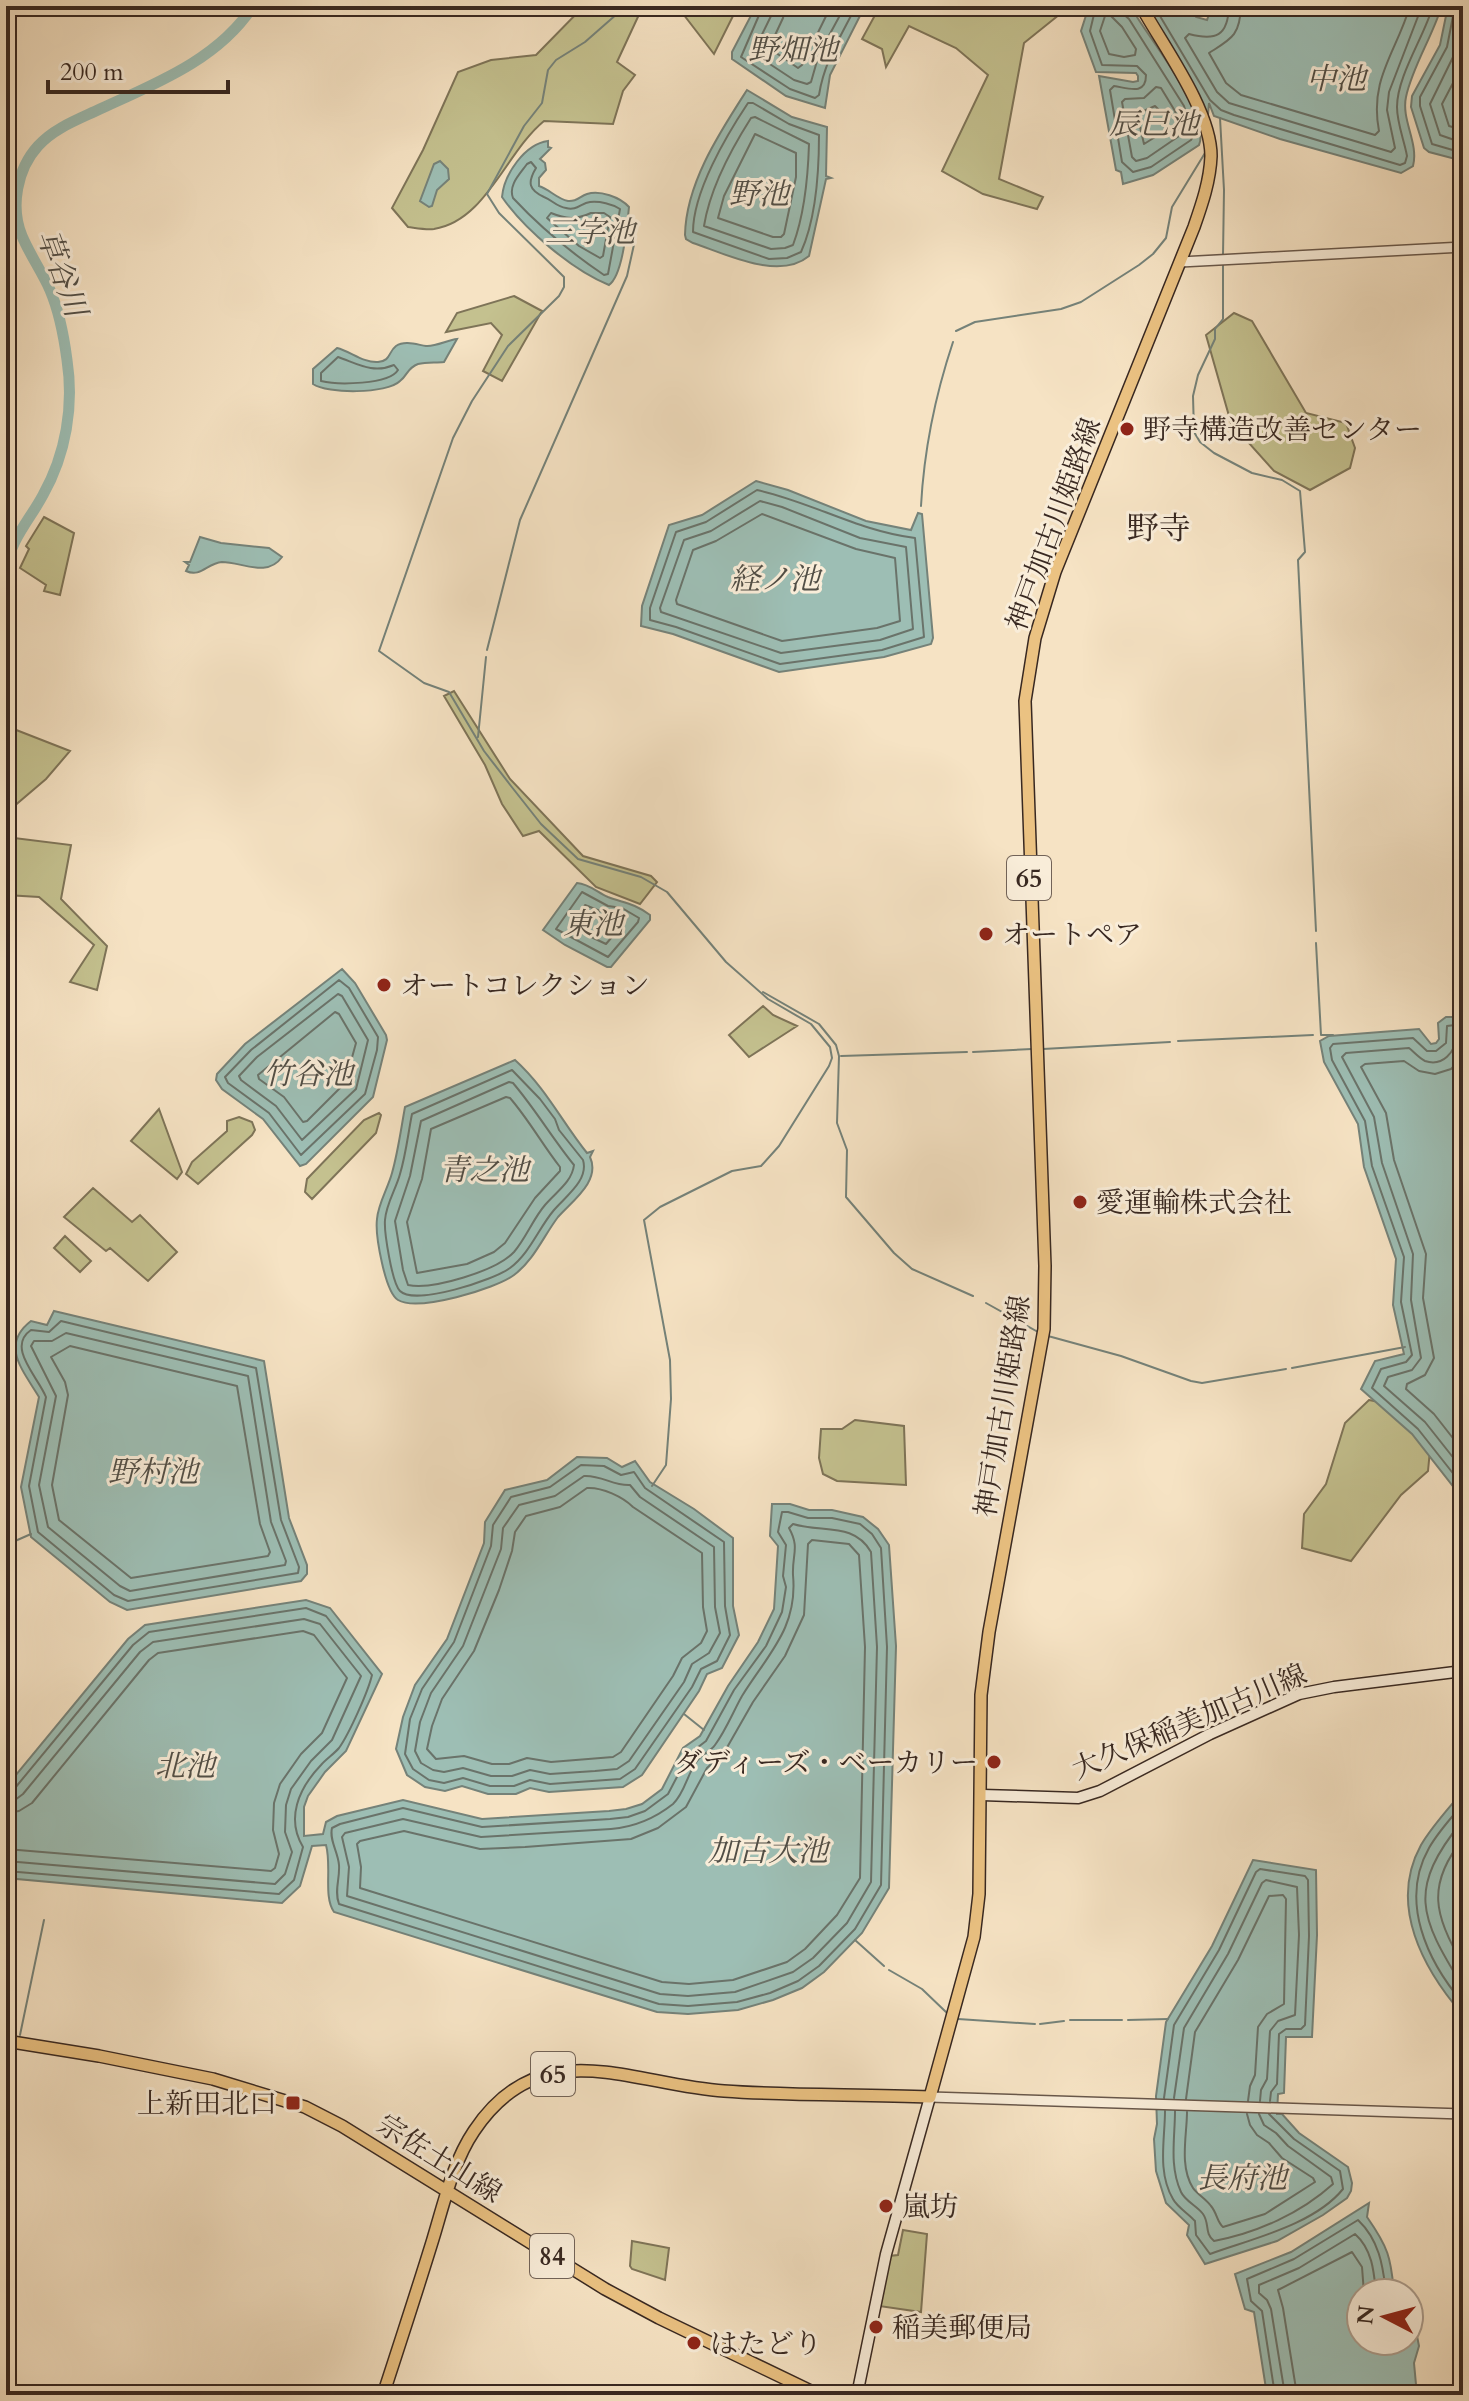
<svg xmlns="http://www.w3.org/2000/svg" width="1469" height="2401" font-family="Cardo,'Noto Serif JP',serif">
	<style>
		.green { fill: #c4c18f; stroke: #7e7458; stroke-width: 2 }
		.water { fill: #9dbeb4; stroke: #758279; stroke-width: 2 }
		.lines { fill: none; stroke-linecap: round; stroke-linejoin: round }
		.shore { stroke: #6a736a; stroke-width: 2 }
		.stream { stroke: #758279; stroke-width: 2 }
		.river { stroke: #9dbeb4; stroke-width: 11 }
		.tertiary-casing { stroke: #68574a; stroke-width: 12 }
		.secondary-casing { stroke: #382821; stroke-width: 13 }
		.primary-casing { stroke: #382821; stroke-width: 14 }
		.tertiary { stroke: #f9edd9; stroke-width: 9 }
		.secondary { stroke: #f9edd9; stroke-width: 10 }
		.primary { stroke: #ebc282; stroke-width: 11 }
		.poi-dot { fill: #8f2418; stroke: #f9edd9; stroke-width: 3 }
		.labels { text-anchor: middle; stroke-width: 6; stroke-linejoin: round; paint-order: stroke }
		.shield { fill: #f9edd9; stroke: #726358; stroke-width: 2 }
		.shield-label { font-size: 26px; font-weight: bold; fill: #382821 }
		.poi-label { font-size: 28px; fill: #382821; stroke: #f9edd9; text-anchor: start }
		.street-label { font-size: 28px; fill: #382821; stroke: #f9edd9 }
		.water-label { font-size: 30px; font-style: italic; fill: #514e46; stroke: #f9edd9 }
		.quarter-label { font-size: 32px; fill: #382821; stroke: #f9edd9 }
	</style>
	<rect width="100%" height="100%" fill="#f6e3c4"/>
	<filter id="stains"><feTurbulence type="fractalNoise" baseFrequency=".0025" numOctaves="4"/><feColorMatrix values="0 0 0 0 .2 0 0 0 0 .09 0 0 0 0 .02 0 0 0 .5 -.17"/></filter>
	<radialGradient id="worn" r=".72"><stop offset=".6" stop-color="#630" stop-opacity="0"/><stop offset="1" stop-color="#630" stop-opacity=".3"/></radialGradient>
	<path class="green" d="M 584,6 L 643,6 L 617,62 L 635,75 L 623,91 L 613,124 L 544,121 C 506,152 486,221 434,229 C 426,230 416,228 408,227 L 392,208 L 423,150 L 458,72 L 491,60 L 536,55 Z
		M 677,6 L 738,6 L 714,54 Z
		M 880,6 L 1070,6 L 1024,43 L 999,179 L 1043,197 L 1037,209 L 983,194 L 942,171 L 988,75 L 956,48 L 909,26 L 886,67 L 882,49 L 862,39 Z
		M 514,296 L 542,311 L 502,381 L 483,371 L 502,335 L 491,323 L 446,332 L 457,313 Z
		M 1234,313 L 1252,321 L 1306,413 L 1346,423 L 1355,448 L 1350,468 L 1310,490 L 1274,471 L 1231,423 L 1206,335 Z
		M 44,517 L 74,533 L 60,595 L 44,591 L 46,585 L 20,568 L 29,549 L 26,546 Z
		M 454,691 L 510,779 L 583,856 L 651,876 L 657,882 L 640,904 L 596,887 L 539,831 L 523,836 L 502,804 L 485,765 L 444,696 Z
		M 6,726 L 70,751 L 46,779 L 6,813 Z
		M 6,837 L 71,845 L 61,899 L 107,946 L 97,990 L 70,982 L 94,945 L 39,897 L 6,895 Z
		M 763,1006 L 773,1015 L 797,1026 L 749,1057 L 729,1035 Z
		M 159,1109 L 182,1172 L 177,1179 L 131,1141 Z
		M 379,1113 L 381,1115 L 376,1133 L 312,1199 L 305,1192 L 307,1179 L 364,1120 Z
		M 239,1117 L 252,1122 L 255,1130 L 252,1135 L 198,1184 L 186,1174 L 192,1162 L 227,1131 L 227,1121 Z
		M 93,1188 L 132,1222 L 140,1215 L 177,1252 L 148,1281 L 110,1248 L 106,1251 L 64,1217 Z
		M 65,1236 L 91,1261 L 80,1272 L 54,1248 Z
		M 1369,1400 L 1404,1407 L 1430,1450 L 1428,1471 L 1401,1495 L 1351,1561 L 1302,1548 L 1304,1514 L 1326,1484 L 1345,1423 Z
		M 855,1420 L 904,1426 L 906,1485 L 837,1481 L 823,1474 L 819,1458 L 821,1429 L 842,1429 Z
		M 903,2230 L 927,2234 L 921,2312 L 879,2306 L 889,2256 L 898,2255 Z
		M 632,2241 L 669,2248 L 665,2280 L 632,2269 L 630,2266 Z"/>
	<path class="water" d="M 756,6 L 865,6 L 830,75 L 825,108 L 786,96 L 732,59 L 732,52 Z
		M 1089,6 L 1116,6 L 1137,12 L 1137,17 C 1153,43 1211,116 1199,145 L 1153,175 L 1123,184 L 1121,172 L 1116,170 L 1099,76 L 1133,82 L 1138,81 L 1138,76 L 1136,73 L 1096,72 L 1081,31 Z
		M 1145,6 L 1189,6 L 1196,17 L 1207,20 L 1212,6 L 1441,8 C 1432,37 1412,68 1406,97 C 1401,120 1419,143 1413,166 L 1401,173 L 1280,139 L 1214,116 L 1209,103 L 1208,115 Z
		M 1448,6 L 1463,6 L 1463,161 L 1429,152 L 1424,148 L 1411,107 L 1412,96 L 1440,45 Z
		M 747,90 L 792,117 L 827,127 L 826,176 L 831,178 L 826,179 L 809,256 C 779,281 726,254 693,243 L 686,239 L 685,235 C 686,183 720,132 747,90 Z
		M 548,141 L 548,147 L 551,148 L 540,159 L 545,163 L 546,170 L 539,178 L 539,186 C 549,189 557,199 568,201 C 577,202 580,196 587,194 C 600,190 620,197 629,207 C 627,226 623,275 609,285 C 572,270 524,229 502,197 C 504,174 525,144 548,141 Z
		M 440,161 L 448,169 L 449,179 L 437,190 L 432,206 L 429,207 L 420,201 L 434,164 Z
		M 457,339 L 444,362 C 436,363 427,362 418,364 C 407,368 408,375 400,381 C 387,394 327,394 313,384 L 313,369 L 337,348 C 350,351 363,363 378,362 C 391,361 388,352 396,346 C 405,340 418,345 426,346 C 435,347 448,340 457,339 Z
		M 756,481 L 788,490 L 866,521 L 911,530 L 918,513 L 922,514 L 933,638 L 931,644 L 884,657 L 779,672 L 673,634 L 641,626 L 642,606 L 669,525 L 702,515 Z
		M 200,537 L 221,543 L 269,548 L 282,557 C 267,578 242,562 222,562 C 207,563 201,578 186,571 L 189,565 L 185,562 L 190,562 Z
		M 577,883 C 589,884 597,892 608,897 C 624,903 634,903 650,915 L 650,920 L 611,967 L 607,967 L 565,945 L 543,930 Z
		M 342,969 L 355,983 L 386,1035 L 387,1040 L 373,1097 L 306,1164 L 300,1166 L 263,1119 L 222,1089 L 216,1080 L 217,1074 L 245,1044 Z
		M 1446,1017 L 1463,1017 L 1463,1499 L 1412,1434 L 1361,1389 L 1375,1361 L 1404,1354 L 1393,1305 L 1396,1259 L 1364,1167 L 1358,1124 L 1324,1062 L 1320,1041 L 1329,1036 L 1419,1029 L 1431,1044 L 1436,1043 L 1439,1039 L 1438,1023 Z
		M 515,1060 C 546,1088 562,1122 587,1153 L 593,1151 L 590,1157 C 601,1181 572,1201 558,1217 C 543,1237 534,1260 514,1275 C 495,1289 418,1312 398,1300 C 385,1292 375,1235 377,1219 C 378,1204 388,1188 392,1173 C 398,1152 401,1129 405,1107 Z
		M 54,1311 L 264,1361 L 289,1518 L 307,1565 L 307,1574 L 301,1581 L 127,1610 L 110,1602 L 31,1537 L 21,1487 L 39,1397 C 22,1369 0,1345 31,1321 L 47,1325 Z
		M 577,1457 L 607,1458 L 622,1467 L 635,1461 L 650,1482 L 694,1509 L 733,1538 L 733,1606 L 739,1635 L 722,1668 L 707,1674 L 699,1691 L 642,1775 L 623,1787 L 549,1792 L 530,1788 L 516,1794 L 488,1794 L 462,1786 L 445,1791 L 425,1787 L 407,1775 L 396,1749 L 403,1717 L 415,1685 L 447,1639 L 484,1543 L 485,1522 L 505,1490 L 547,1480 Z
		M 772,1504 L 790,1504 L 809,1510 L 832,1510 L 863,1517 L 878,1529 L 889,1545 L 896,1646 L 889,1888 L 862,1933 L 824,1972 L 802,1988 L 773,2000 L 738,2010 L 688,2014 L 657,2012 L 334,1912 C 323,1896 332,1867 326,1845 L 312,1846 L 300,1886 L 282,1903 L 6,1878 L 6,1787 L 128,1639 L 145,1625 L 306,1600 L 330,1608 L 382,1674 L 346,1751 L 325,1772 L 308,1796 L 304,1807 L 304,1836 L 323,1834 L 326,1822 L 337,1816 L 403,1800 L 482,1819 L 609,1811 L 626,1809 L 642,1804 L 662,1789 L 683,1748 L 700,1736 L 728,1686 L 758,1642 L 774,1609 L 778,1546 L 770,1536 Z
		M 1463,1791 L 1463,2015 C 1423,1969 1388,1905 1421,1845 C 1432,1826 1449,1808 1463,1791 Z
		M 1253,1860 L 1316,1870 L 1317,1935 L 1312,2037 L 1286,2037 L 1284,2093 L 1278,2094 L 1277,2114 L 1282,2114 L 1299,2133 L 1348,2167 L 1352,2183 L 1351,2191 L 1347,2198 L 1323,2215 L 1277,2241 L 1205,2264 L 1187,2235 L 1189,2225 L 1166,2203 L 1156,2171 L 1154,2139 L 1157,2124 L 1156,2096 L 1166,2022 L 1212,1946 Z
		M 1369,2203 L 1367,2217 C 1388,2247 1391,2257 1394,2293 L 1361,2293 L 1361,2341 L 1409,2341 L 1409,2309 L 1412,2311 L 1419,2346 L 1414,2363 L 1417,2395 L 1267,2395 L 1254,2312 L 1245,2309 L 1235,2274 L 1291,2252 Z"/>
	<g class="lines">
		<path class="shore" d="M 763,6 L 741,57 L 790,89 L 815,98 L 819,95 C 824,62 841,36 856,6
			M 773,6 L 771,16 L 753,53 L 794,80 L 807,84 L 811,82 L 819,54 L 845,6
			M 785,6 L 783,18 L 769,48 L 798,68 L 802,65 L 831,6
			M 1096,6 L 1090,31 L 1102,65 L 1137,66 L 1146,75 C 1146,96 1128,88 1114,86 L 1110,90 L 1122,162 L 1133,172 L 1151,167 L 1191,140 L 1193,136 L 1184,106 L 1129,19 L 1122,13 L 1120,6
			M 1154,6 L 1210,100 L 1221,110 L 1234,115 L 1400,165 L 1405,163 L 1407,156 C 1404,140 1397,123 1397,107 C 1397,76 1424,37 1433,6
			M 1229,6 C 1228,36 1216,41 1189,34 L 1185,38 L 1217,92 L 1229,103 L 1391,152 L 1395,148 L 1387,110 L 1389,92 L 1422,6
			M 1241,6 C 1240,36 1231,39 1209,53 L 1226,83 L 1241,95 L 1375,135 L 1379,131 C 1369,79 1396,53 1410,6
			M 1455,6 L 1447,47 L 1420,97 L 1420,106 L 1432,144 L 1463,153
			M 1109,14 L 1122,27 L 1136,49 L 1135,55 L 1124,57 L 1109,54 L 1100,31 L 1105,16 Z
			M 1463,21 L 1456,51 L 1430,104 L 1440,135 L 1463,143
			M 1463,64 L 1442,104 L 1449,126 L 1463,130
			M 1156,87 L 1161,88 L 1175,111 L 1182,134 L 1147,158 L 1136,161 L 1132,157 L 1122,102 L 1125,99 L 1144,98 Z
			M 748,103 L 753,103 L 789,124 L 819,135 C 819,171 816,219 801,252 L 787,258 L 769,259 L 693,232 C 693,192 726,136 748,103 Z
			M 1155,106 L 1164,115 L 1168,129 L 1144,144 L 1137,114 Z
			M 755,117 L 809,144 C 808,177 805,213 793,245 L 785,248 L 771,249 L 704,226 C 710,188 730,151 751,118 Z
			M 755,134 L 796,153 L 796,177 L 784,234 L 781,237 L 773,237 L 718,218 L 724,196 Z
			M 531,162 L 536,168 C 527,183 529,190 544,197 C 552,200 557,207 566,208 C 577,211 581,203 590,202 C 600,201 612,204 620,209 L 608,274 L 604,275 C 570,252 541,228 513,198 C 508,185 520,174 527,164 Z
			M 591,213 L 604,213 L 610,217 L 603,256 L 600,258 L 579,246 L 547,218 L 551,213 C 566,219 576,220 591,213 Z
			M 338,357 C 358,364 373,374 394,365 L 398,370 C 389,385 337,385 321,381 L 321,373 Z
			M 757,490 C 812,502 858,531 915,538 L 924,637 L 882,650 L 780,664 L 676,627 L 650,620 L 650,608 L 676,532 L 706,522 Z
			M 760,501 L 782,507 L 860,538 L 906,547 L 913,629 L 880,640 L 781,653 L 661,612 L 660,608 L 684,540 L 711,531 Z
			M 762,514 L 856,549 L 895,558 L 900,621 L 877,628 L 782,641 L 677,604 L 676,600 L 693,550 L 716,541 Z
			M 582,892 L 608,906 L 622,908 L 639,918 L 638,922 L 608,957 L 556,929 Z
			M 585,905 L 623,920 L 623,924 L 606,944 L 570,927 L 571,923 Z
			M 339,980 L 349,988 L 378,1037 L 377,1050 L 365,1094 L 301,1155 L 269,1113 L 228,1083 L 225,1077 L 251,1050 Z
			M 338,994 L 342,996 L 368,1040 L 356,1089 L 302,1140 L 276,1106 L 241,1080 L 239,1076 L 257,1057 Z
			M 335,1012 L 339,1014 L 356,1043 L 345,1083 L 307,1121 L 303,1122 L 284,1097 L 259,1079 L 258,1075 Z
			M 1463,1024 L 1447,1026 L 1446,1043 L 1436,1051 L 1427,1051 L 1413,1038 L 1333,1044 L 1330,1048 L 1332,1060 L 1365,1121 L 1372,1166 L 1404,1257 L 1401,1302 L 1412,1355 L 1406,1362 L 1381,1369 L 1372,1388 L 1418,1429 L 1463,1486
			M 1463,1034 L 1457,1036 C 1455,1052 1443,1067 1425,1061 C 1419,1058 1414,1052 1409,1048 L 1346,1053 L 1342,1057 L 1374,1117 L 1382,1163 L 1413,1254 L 1411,1300 L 1421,1358 L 1412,1370 L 1388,1377 L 1384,1386 L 1425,1422 L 1463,1470
			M 1463,1057 L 1451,1069 L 1435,1074 L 1419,1071 L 1404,1061 L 1365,1064 L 1361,1067 L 1386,1113 L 1394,1160 L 1426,1254 L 1423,1298 L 1434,1358 L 1425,1375 L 1407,1384 L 1406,1389 L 1434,1414 L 1463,1451
			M 512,1070 L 540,1099 L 555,1119 L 559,1130 L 583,1160 C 589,1180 566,1196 554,1210 C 538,1229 530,1253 510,1268 C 494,1280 415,1306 400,1291 C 392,1283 384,1232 385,1220 C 386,1204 396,1189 400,1174 C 406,1154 408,1134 412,1114 Z
			M 509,1082 L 513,1083 C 536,1110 552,1138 574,1165 C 572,1182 556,1192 545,1205 C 533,1219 526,1238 514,1252 C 496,1271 433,1290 408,1285 L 403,1270 L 395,1221 L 410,1176 L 421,1121 Z
			M 506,1097 L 510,1098 C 529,1120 542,1144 560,1167 L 560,1171 L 535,1198 L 505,1243 L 494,1252 L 467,1264 L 417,1273 L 407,1222 L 422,1179 L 431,1129 Z
			M 61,1321 L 256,1368 L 281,1520 L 299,1567 L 298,1573 L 128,1601 L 114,1595 L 38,1532 L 29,1486 L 46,1397 C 38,1377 6,1347 31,1330 L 49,1332 Z
			M 66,1333 L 248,1376 L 271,1522 L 286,1561 L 285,1565 L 130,1591 L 120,1586 L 48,1527 L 39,1485 L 56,1396 L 31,1346 L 34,1341 L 52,1341 Z
			M 70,1346 L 237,1386 L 260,1524 L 270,1552 L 268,1556 L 131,1578 L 59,1520 L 52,1485 L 68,1395 L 65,1382 L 51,1357 Z
			M 581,1465 L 604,1466 L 621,1475 L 634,1472 L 645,1488 L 724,1542 L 725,1606 L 730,1635 L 717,1661 L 701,1669 L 692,1687 L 635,1769 L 620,1779 L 550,1784 L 530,1780 L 514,1786 L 490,1786 L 463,1778 L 444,1783 L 429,1780 L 413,1769 L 405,1754 L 410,1719 L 422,1689 L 454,1642 L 491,1546 L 493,1525 L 511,1497 L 550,1487 Z
			M 584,1476 C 602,1475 613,1486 630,1485 L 640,1497 L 714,1547 L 715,1607 L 720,1633 L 709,1653 L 692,1664 L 684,1682 L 629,1761 L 617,1769 L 595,1771 L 550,1774 L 530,1770 L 512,1776 L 491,1776 L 463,1768 L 444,1772 L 433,1770 L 421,1763 L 415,1751 L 420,1722 L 431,1693 L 463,1646 L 501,1549 L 503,1528 L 519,1505 L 555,1496 Z
			M 587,1488 C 602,1487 623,1497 633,1507 L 702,1553 L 703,1607 L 707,1631 L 701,1643 L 682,1658 L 673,1676 L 621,1752 L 613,1757 L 551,1762 L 527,1758 L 509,1764 L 492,1764 L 464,1756 L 436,1759 L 427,1749 L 432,1726 L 442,1699 L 474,1651 L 499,1590 L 512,1551 L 515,1532 L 526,1516 L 560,1507 Z
			M 788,1512 L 808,1518 L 832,1518 L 860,1524 L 872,1534 L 881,1548 L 887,1647 L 881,1885 L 855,1929 L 819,1966 L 798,1981 L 770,1993 L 737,2002 L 688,2006 L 659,2004 L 339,1904 C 334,1891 340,1879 339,1865 C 338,1852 329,1840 332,1828 L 340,1824 L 403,1808 L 482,1827 L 610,1819 L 628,1817 L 645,1811 L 668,1794 L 689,1754 L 706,1741 L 734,1690 L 766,1646 L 782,1612 L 786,1587 L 783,1576 L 786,1545 L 778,1532 L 782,1512 Z
			M 793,1524 C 822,1533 854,1522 871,1552 L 877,1647 L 871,1882 L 847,1923 L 813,1958 L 793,1972 L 735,1992 L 688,1996 L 660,1994 L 347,1896 L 349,1867 L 342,1837 L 345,1833 L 403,1819 L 481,1837 L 611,1829 C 635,1827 654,1819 673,1804 C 685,1793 687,1774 697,1761 C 702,1754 710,1752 715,1745 C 726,1730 733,1712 742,1696 C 768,1654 798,1628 793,1575 C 792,1554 800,1548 789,1528 Z
			M 812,1540 L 849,1544 L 859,1555 L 865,1647 L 860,1878 L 837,1915 L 805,1949 L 787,1962 L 733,1980 L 689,1984 L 662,1982 L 360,1888 L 361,1867 L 357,1844 L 360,1841 L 404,1831 L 480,1849 L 525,1847 L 631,1839 L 658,1828 L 686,1807 L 707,1768 L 725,1751 L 753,1702 L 785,1656 L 804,1615 L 808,1544 Z
			M 6,1791 L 15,1788 L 133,1645 L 149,1632 L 306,1608 L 326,1616 L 372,1675 C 368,1692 349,1734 339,1748 C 334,1754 326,1759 321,1765 C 298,1789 286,1819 303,1847 L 294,1880 L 279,1894 L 6,1871
			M 6,1801 L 15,1800 L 23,1794 L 140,1652 L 153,1642 L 304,1619 L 320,1624 L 361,1676 L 332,1740 L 311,1761 L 291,1789 L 286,1805 L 285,1832 L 292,1852 L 285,1874 L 275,1884 L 6,1861
			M 1463,1804 C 1451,1818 1438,1832 1429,1848 C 1399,1901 1427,1961 1463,2003
			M 6,1813 L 19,1811 L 32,1803 L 149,1660 L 158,1653 L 303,1631 L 314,1635 L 347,1678 L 322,1733 L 301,1754 L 280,1784 L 274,1803 L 273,1830 L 279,1854 L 275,1868 L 271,1871 L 6,1849
			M 1463,1820 C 1407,1889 1419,1916 1463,1987
			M 1463,1839 C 1426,1884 1434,1917 1463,1964
			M 1164,2098 L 1174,2025 L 1219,1950 L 1256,1872 L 1260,1869 L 1305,1876 L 1308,1880 L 1309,1936 L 1305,2025 L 1301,2029 L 1286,2029 L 1279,2034 L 1277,2084 L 1271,2092 L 1270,2101
			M 1174,2098 L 1184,2028 L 1228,1954 L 1262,1883 L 1266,1880 L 1297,1887 L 1299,1935 L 1295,2015 L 1278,2021 L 1270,2031 L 1267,2079 L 1261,2090 L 1260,2101
			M 1186,2099 L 1195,2032 L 1238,1960 L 1269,1896 L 1283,1895 L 1286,1899 L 1284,2004 L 1267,2014 L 1258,2027 L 1255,2075 L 1250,2086 L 1248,2101
			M 1165,2111 C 1165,2139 1157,2172 1173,2199 C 1177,2207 1189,2214 1195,2221 L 1196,2235 L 1210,2254 C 1251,2239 1314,2225 1343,2189 L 1340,2171 L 1294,2139 L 1269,2114
			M 1175,2111 C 1175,2138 1169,2166 1181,2192 C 1185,2201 1197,2206 1203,2214 C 1210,2224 1204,2233 1214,2241 C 1257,2233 1301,2213 1333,2184 L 1331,2177 L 1288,2146 L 1276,2133 L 1264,2125 L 1259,2114
			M 1187,2112 C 1187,2135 1179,2166 1193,2188 C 1197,2194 1206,2199 1211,2206 C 1217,2213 1217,2222 1223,2227 L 1265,2214 L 1315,2182 L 1313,2178 L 1282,2158 L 1269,2143 L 1257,2135 L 1250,2125 L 1247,2114
			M 1275,2395 L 1262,2311 L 1251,2301 L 1247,2279 L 1294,2259 L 1358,2220 C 1379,2240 1383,2265 1386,2293
			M 1285,2395 L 1271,2309 L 1267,2300 L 1259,2293 L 1259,2285 L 1299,2268 L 1355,2234 C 1372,2249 1374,2271 1376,2293
			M 1297,2395 L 1283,2308 L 1278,2290 L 1352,2252 L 1362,2267 L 1364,2293"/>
		<path class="stream" d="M 626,6 L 585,42 L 556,60 L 548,70 L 542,103 L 524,126 L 487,194 L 499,213 L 564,277 L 564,287 L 559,296 L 508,346 L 472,401 L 453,438 L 379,651 L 424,683 L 449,692 L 484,751 L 511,786 L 541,824 L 578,859 L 641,877 L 667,892 L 726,962 L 768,999 L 811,1024 L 830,1047 L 832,1058 L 829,1066 L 779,1146 L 761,1166 L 732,1171 L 660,1207 L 644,1220 L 670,1360 L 671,1399 L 666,1465 L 652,1486
			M 1220,118 L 1224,190 L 1223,255
			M 1223,265 L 1223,319 L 1215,329 L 1215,339 L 1198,375 L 1193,396 L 1194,432 L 1200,442 L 1214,453 L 1252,473 L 1282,480 L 1300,491 L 1305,552 L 1298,560 L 1316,931
			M 956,331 L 975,322 L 1061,309 L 1081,302 L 1139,265 L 1153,254 L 1166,238 L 1172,207 L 1205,153
			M 921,506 C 924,450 935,396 953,342
			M 487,650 L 520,520 L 627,276 L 635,240 L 623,235
			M 478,737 L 486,657
			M 1316,943 L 1321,1035 L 1333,1035
			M 763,992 L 819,1024 L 836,1045 L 839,1056 L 837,1123 L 847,1150 L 846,1197 L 894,1253 L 912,1269 L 973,1296
			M 1178,1041 L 1313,1035
			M 1043,1049 L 1170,1042
			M 973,1052 L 1032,1049
			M 841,1056 L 967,1052
			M 986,1303 L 1038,1332
			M 1048,1336 L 1121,1356 L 1191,1381 L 1202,1383 L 1286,1369
			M 1292,1368 L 1405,1347
			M 6,1545 L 31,1534
			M 684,1714 L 704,1730
			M 855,1940 L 884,1966
			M 889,1970 L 922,1989 L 947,2013
			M 958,2019 L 1035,2024
			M 1070,2020 L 1122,2020
			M 1128,2020 L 1168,2019
			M 1040,2024 L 1064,2021
			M 20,2035 L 44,1920
			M 6,2125 L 16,2079"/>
		<path class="river" d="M 6,570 C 10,540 29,521 43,495 C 66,454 74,406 67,360 C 64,337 59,311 50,290 C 42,272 30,255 22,236 C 10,207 17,169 38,146 C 54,128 79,119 100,109 C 155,84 219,59 253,6"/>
		<defs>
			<path id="tertiary" d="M 1180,262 L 1463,247
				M 930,2097 L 1463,2114"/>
			<path id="secondary" d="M 982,1795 L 1078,1798 L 1100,1791 L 1210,1734 L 1299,1694 L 1334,1687 L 1463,1671
				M 857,2395 L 886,2254 L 930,2097"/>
			<path id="primary" d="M 6,2041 L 99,2056 L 213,2079 L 305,2107 L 342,2126 L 605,2289 L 659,2318 L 819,2395
				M 383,2395 C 400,2343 417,2291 433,2239 C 444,2203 453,2162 474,2131 C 541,2030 631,2085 724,2091 C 792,2096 861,2094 930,2097 L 974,1937 L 979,1894 L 981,1695 L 989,1632 L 1044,1329 L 1045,1266 L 1025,701 L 1035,638 L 1055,572 L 1194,227 C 1202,204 1210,181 1211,156 C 1211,110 1163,46 1141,6"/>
		</defs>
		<use href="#tertiary" class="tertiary-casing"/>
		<use href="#secondary" class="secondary-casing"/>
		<use href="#primary" class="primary-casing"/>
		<use href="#tertiary" class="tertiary"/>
		<use href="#secondary" class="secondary"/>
		<use href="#primary" class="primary"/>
	</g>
	<g class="poi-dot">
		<circle cx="1127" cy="429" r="8"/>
		<circle cx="986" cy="934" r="8"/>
		<circle cx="384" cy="985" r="8"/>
		<circle cx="1080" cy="1202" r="8"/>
		<circle cx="994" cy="1762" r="8"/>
		<rect x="285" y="2095" width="16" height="16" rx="4"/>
		<circle cx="886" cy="2206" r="8"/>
		<circle cx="876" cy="2327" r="8"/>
		<circle cx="694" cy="2343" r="8"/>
	</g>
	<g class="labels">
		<g class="shield">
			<rect x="1007" y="856" width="44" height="44" rx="6"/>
			<rect x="531" y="2052" width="44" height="44" rx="6"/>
			<rect x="530" y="2234" width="44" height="44" rx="6"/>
		</g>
		<g class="shield-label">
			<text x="1029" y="887">65</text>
			<text x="553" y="2083">65</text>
			<text x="552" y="2265">84</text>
		</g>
		<g class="poi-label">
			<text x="1143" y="439">野寺構造改善センター</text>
			<text x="1002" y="944">オートペア</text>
			<text x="400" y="995">オートコレクション</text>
			<text x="1096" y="1212">愛運輸株式会社</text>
			<text x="978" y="1772" text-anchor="end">ダディーズ・ベーカリー</text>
			<text x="277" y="2113" text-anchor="end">上新田北口</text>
			<text x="902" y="2216">嵐坊</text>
			<text x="892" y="2337">稲美郵便局</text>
			<text x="710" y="2353">はたどり</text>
		</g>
		<g class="street-label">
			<text transform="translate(1053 524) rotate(-70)" y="10">神戸加古川姫路線</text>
			<text transform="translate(1002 1406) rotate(-81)" y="10">神戸加古川姫路線</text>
			<text transform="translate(1189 1721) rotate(-23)" y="10">大久保稲美加古川線</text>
			<text transform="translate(440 2158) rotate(32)" y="10">宗佐土山線</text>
		</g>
		<g class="water-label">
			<text x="793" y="60">野畑池</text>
			<text x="1336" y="89">中池</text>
			<text x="1154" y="134">辰巳池</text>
			<text x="759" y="204">野池</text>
			<text x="590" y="242">三字池</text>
			<text transform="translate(62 273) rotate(70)" y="10">草谷川</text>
			<text x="775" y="589">経ノ池</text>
			<text x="593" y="934">東池</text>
			<text x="308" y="1084">竹谷池</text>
			<text x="484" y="1180">青之池</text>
			<text x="153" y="1482">野村池</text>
			<text x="185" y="1776">北池</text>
			<text x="768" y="1861">加古大池</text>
			<text x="1242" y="2188">長府池</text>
		</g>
		<g class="quarter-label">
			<text x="1159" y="539">野寺</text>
		</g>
	</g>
	<rect width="1469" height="2401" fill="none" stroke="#f6e3c4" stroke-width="32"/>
	<rect x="8" y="8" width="1453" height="2385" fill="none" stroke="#382821" stroke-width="4"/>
	<rect x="16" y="16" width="1437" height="2369" fill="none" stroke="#382821" stroke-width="2"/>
	<g transform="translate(1385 2317) rotate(276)"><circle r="38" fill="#f9edd9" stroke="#ac9e8f" stroke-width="2"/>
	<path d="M0-6L14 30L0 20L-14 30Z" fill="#8f2418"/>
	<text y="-12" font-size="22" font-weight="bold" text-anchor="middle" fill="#382821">N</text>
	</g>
	<path d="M48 80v12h180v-12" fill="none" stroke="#382821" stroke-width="4"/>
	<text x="60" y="80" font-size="24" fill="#382821" stroke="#f9edd9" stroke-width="6" paint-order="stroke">200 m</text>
	<rect width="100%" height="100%" filter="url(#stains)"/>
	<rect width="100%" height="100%" fill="url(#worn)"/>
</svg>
